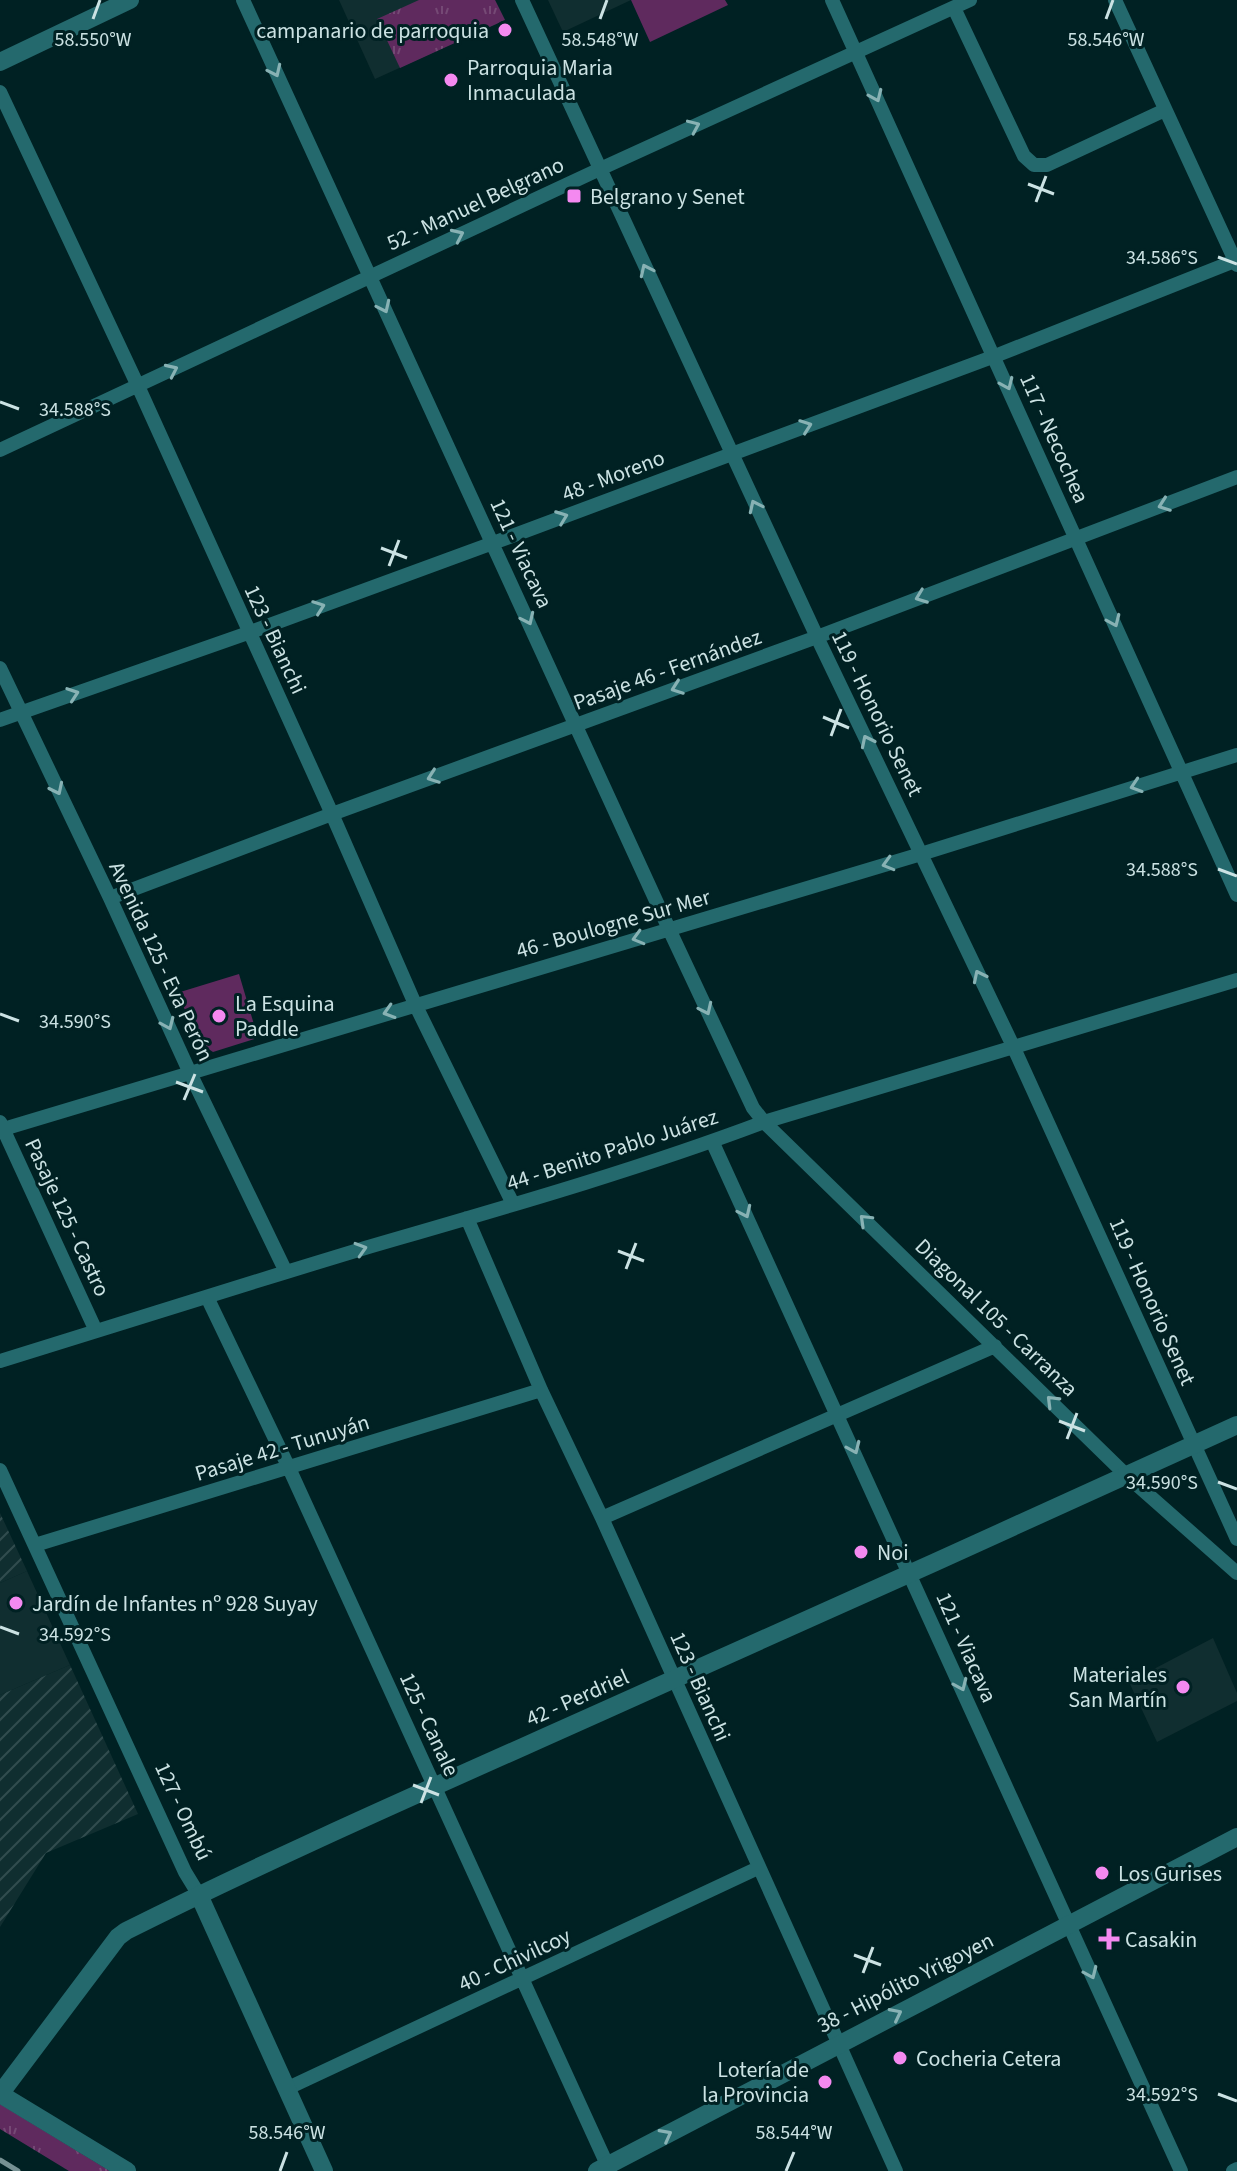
<svg xmlns="http://www.w3.org/2000/svg" width="1237" height="2171" font-family="'Source Sans 3',sans-serif">
	<style>
		.built { fill: #102e30 }
		.industrial { fill: url(#industrial-furrows) }
		.grass { fill: #5f2a5e }
		.park { fill: url(#park-tufts) }
		.lines { fill: none; stroke-linecap: round; stroke-linejoin: round }
		.minor { stroke: #24696d; stroke-width: 14 }
		.tertiary { stroke: #24696d; stroke-width: 18 }
		.rail { stroke: #769193; stroke-width: 5 }
		.oneway { stroke: #88b2b4 }
		.ticks { fill: none; stroke: #cbe2e3; stroke-width: 3 }
		.poi-dot { fill: #f489f0; stroke: #002123; stroke-width: 3 }
		.labels { text-anchor: middle; stroke-width: 6; stroke-linejoin: round; paint-order: stroke }
		.poi-label { font-size: 22px; fill: #cbe2e3; stroke: #002123; text-anchor: start }
		.street-label { font-size: 22px; fill: #cbe2e3; stroke: #002123 }
		.ticks-label { font-size: 20px; text-anchor: middle; fill: #cbe2e3; stroke: #002123; stroke-width: 6; stroke-linejoin: round; paint-order: stroke }
	</style>
	<defs>
		<pattern id="industrial-furrows" width="10" height="10" patternUnits="userSpaceOnUse" patternTransform="scale(2)"><rect width="10" height="10" fill="#102e30"/><path d="M-1 1l2-2M0 10L10 0M9 11l2-2" fill="none" stroke="#314c4e"/></pattern>
		<pattern id="park-tufts" width="24" height="20" patternUnits="userSpaceOnUse" patternTransform="scale(2)"><rect width="24" height="20" fill="#5f2a5e"/><path d="M3 7l-1-3M5 7V3M7 7l1-3M15 17l-1-3M17 17v-4M19 17l1-3" fill="none" stroke="#754975"/></pattern>
	</defs>
	<rect width="100%" height="100%" fill="#002123"/>
	<path class="built" d="M 339,0 L 495,0 L 505,20 L 375,79 Z
		M 548,0 L 631,0 L 563,32 Z
		M 27,1571 L 70,1665 L 0,1695 L 0,1583 Z
		M 1213,1638 L 1237,1693 L 1237,1701 L 1157,1742 L 1129,1682 Z"/>
	<path class="industrial" d="M 0,1513 L 27,1571 L 0,1583 Z
		M 70,1665 L 138,1814 L 46,1853 L 0,1927 L 0,1695 Z"/>
	<path class="grass" d="M 631,0 L 725,0 L 728,5 L 650,42 Z
		M 239,974 L 258,1038 L 213,1052 L 201,1044 L 177,993 Z"/>
	<path class="park" d="M 419,0 L 495,0 L 505,20 L 400,68 L 377,19 Z
		M 0,2104 L 110,2171 L 69,2171 L 0,2129 Z"/>
	<g class="lines">
		<path class="minor" d="M 243,0 L 669,929 L 753,1108 L 764,1122 L 1127,1476 L 1237,1573
			M 522,0 L 817,637 L 1013,1046 L 1237,1539
			M 832,0 L 1237,895
			M 1115,0 L 1237,265
			M 954,8 L 1024,156 L 1034,165 L 1047,165 L 1165,110
			M 0,92 L 138,386 L 332,814 L 415,1004 L 513,1204
			M 0,450 L 600,169 L 970,0
			M 0,668 L 110,898 L 190,1073 L 286,1272
			M 0,720 L 248,633 L 493,543 L 995,356 L 1237,260
			M 110,898 L 332,814 L 817,637 L 1237,477
			M 0,1122 L 96,1331
			M 0,1130 L 921,854 L 1237,755
			M 712,1141 L 1181,2171
			M 467,1218 L 541,1390 L 602,1518 L 896,2171
			M 207,1297 L 289,1468 L 610,2171
			M 0,1361 C 121,1323 243,1285 365,1248 C 499,1209 634,1171 764,1122 L 1237,980
			M 0,1470 L 185,1872 L 199,1895
			M 602,1518 L 995,1346
			M 35,1545 L 541,1390
			M 288,2088 L 758,1868
			M 1233,2171 L 1237,2169"/>
		<path class="tertiary" d="M 0,62 L 130,0
			M 199,1895 L 324,2171
			M 0,2094 L 118,1937 L 126,1931 C 302,1843 482,1766 661,1685 C 853,1599 1046,1513 1237,1425
			M 0,2094 L 127,2171
			M 597,2171 L 1237,1837"/>
		<path class="rail" d="M 0,2160 L 18,2171"/>
	</g>
	<defs><path id="oneway-chevron" d="M-2-3.5L2.5 0L-2 3.5" fill="none" stroke-width="1.6" stroke-linecap="round" stroke-linejoin="round" transform="scale(2)"/></defs>
	<g class="oneway">
		<use href="#oneway-chevron" transform="translate(275 71) rotate(65)"/>
		<use href="#oneway-chevron" transform="translate(876 96) rotate(66)"/>
		<use href="#oneway-chevron" transform="translate(694 126) rotate(-24)"/>
		<use href="#oneway-chevron" transform="translate(458 235) rotate(-25)"/>
		<use href="#oneway-chevron" transform="translate(646 270) rotate(-115)"/>
		<use href="#oneway-chevron" transform="translate(384 307) rotate(65)"/>
		<use href="#oneway-chevron" transform="translate(172 370) rotate(-25)"/>
		<use href="#oneway-chevron" transform="translate(1007 384) rotate(66)"/>
		<use href="#oneway-chevron" transform="translate(806 426) rotate(-20)"/>
		<use href="#oneway-chevron" transform="translate(1164 505) rotate(160)"/>
		<use href="#oneway-chevron" transform="translate(755 506) rotate(-115)"/>
		<use href="#oneway-chevron" transform="translate(562 517) rotate(-21)"/>
		<use href="#oneway-chevron" transform="translate(921 597) rotate(159)"/>
		<use href="#oneway-chevron" transform="translate(319 607) rotate(-20)"/>
		<use href="#oneway-chevron" transform="translate(528 619) rotate(65)"/>
		<use href="#oneway-chevron" transform="translate(1114 621) rotate(66)"/>
		<use href="#oneway-chevron" transform="translate(677 688) rotate(160)"/>
		<use href="#oneway-chevron" transform="translate(73 694) rotate(-19)"/>
		<use href="#oneway-chevron" transform="translate(867 741) rotate(-116)"/>
		<use href="#oneway-chevron" transform="translate(433 777) rotate(160)"/>
		<use href="#oneway-chevron" transform="translate(1136 786) rotate(162)"/>
		<use href="#oneway-chevron" transform="translate(57 789) rotate(64)"/>
		<use href="#oneway-chevron" transform="translate(888 864) rotate(164)"/>
		<use href="#oneway-chevron" transform="translate(638 938) rotate(164)"/>
		<use href="#oneway-chevron" transform="translate(979 976) rotate(-116)"/>
		<use href="#oneway-chevron" transform="translate(706 1009) rotate(65)"/>
		<use href="#oneway-chevron" transform="translate(389 1012) rotate(163)"/>
		<use href="#oneway-chevron" transform="translate(168 1024) rotate(66)"/>
		<use href="#oneway-chevron" transform="translate(745 1212) rotate(65)"/>
		<use href="#oneway-chevron" transform="translate(865 1220) rotate(-136)"/>
		<use href="#oneway-chevron" transform="translate(361 1249) rotate(-17)"/>
		<use href="#oneway-chevron" transform="translate(1052 1401) rotate(-135)"/>
		<use href="#oneway-chevron" transform="translate(854 1448) rotate(66)"/>
		<use href="#oneway-chevron" transform="translate(961 1685) rotate(66)"/>
		<use href="#oneway-chevron" transform="translate(1091 1973) rotate(66)"/>
		<use href="#oneway-chevron" transform="translate(896 2014) rotate(-27)"/>
		<use href="#oneway-chevron" transform="translate(666 2135) rotate(-28)"/>
	</g>
	<path class="ticks" d="M 93,19 L 100,0M 600,19 L 607,0M 1106,19 L 1113,0M 1028,184 L 1054,194M 1036,202 L 1046,176M 1218,257 L 1237,264M 0,402 L 19,409M 381,548 L 407,558M 389,566 L 399,540M 823,717 L 849,728M 831,736 L 841,709M 1218,869 L 1237,876M 0,1014 L 19,1021M 176,1082 L 203,1092M 184,1100 L 195,1074M 618,1251 L 644,1261M 626,1269 L 636,1243M 1059,1421 L 1085,1431M 1067,1439 L 1077,1413M 1218,1482 L 1237,1489M 0,1627 L 19,1634M 413,1785 L 439,1795M 421,1803 L 431,1777M 854,1955 L 881,1965M 863,1973 L 873,1947M 1218,2094 L 1237,2101M 280,2171 L 287,2152M 786,2171 L 794,2152"/>
	<g class="poi-dot">
		<circle cx="505" cy="30" r="8"/>
		<circle cx="451" cy="80" r="8"/>
		<rect x="566" y="188" width="16" height="16" rx="4"/>
		<circle cx="219" cy="1016" r="8"/>
		<circle cx="861" cy="1552" r="8"/>
		<circle cx="16" cy="1603" r="8"/>
		<circle cx="1183" cy="1687" r="8"/>
		<circle cx="1102" cy="1873" r="8"/>
		<path d="M1105 1927h8v8h8v8h-8v8h-8v-8h-8v-8h8z"/>
		<circle cx="900" cy="2058" r="8"/>
		<circle cx="825" cy="2082" r="8"/>
	</g>
	<g class="labels">
		<g class="poi-label">
			<text x="489" y="38" text-anchor="end">campanario de parroquia</text>
			<text x="467" y="75">Parroquia Maria<tspan x="467" dy="25">Inmaculada</tspan></text>
			<text x="590" y="204">Belgrano y Senet</text>
			<text x="235" y="1011">La Esquina<tspan x="235" dy="25">Paddle</tspan></text>
			<text x="877" y="1560">Noi</text>
			<text x="32" y="1611">Jardín de Infantes nº 928 Suyay</text>
			<text x="1167" y="1682" text-anchor="end">Materiales<tspan x="1167" dy="25">San Martín</tspan></text>
			<text x="1118" y="1881">Los Gurises</text>
			<text x="1125" y="1947">Casakin</text>
			<text x="916" y="2066">Cocheria Cetera</text>
			<text x="809" y="2077" text-anchor="end">Lotería de<tspan x="809" dy="25">la Provincia</tspan></text>
		</g>
		<g class="street-label">
			<text transform="translate(475 203) rotate(-25)" y="8">52 - Manuel Belgrano</text>
			<text transform="translate(1055 438) rotate(66)" y="8">117 - Necochea</text>
			<text transform="translate(613 475) rotate(-21)" y="8">48 - Moreno</text>
			<text transform="translate(522 553) rotate(65)" y="8">121 - Viacava</text>
			<text transform="translate(276 639) rotate(65)" y="8">123 - Bianchi</text>
			<text transform="translate(667 669) rotate(-20)" y="8">Pasaje 46 - Fernández</text>
			<text transform="translate(878 713) rotate(64)" y="8">119 - Honorio Senet</text>
			<text transform="translate(613 923) rotate(-16)" y="8">46 - Boulogne Sur Mer</text>
			<text transform="translate(162 961) rotate(65)" y="8">Avenida 125 - Eva Perón</text>
			<text transform="translate(612 1149) rotate(-18)" y="8">44 - Benito Pablo Juárez</text>
			<text transform="translate(68 1217) rotate(65)" y="8">Pasaje 125 - Castro</text>
			<text transform="translate(1153 1301) rotate(66)" y="8">119 - Honorio Senet</text>
			<text transform="translate(997 1317) rotate(44)" y="8">Diagonal 105 - Carranza</text>
			<text transform="translate(282 1447) rotate(-17)" y="8">Pasaje 42 - Tunuyán</text>
			<text transform="translate(967 1647) rotate(66)" y="8">121 - Viacava</text>
			<text transform="translate(701 1686) rotate(66)" y="8">123 - Bianchi</text>
			<text transform="translate(577 1697) rotate(-24)" y="8">42 - Perdriel</text>
			<text transform="translate(430 1724) rotate(65)" y="8">125 - Canale</text>
			<text transform="translate(184 1811) rotate(65)" y="8">127 - Ombú</text>
			<text transform="translate(514 1959) rotate(-25)" y="8">40 - Chivilcoy</text>
			<text transform="translate(905 1982) rotate(-27)" y="8">38 - Hipólito Yrigoyen</text>
		</g>
	</g>
	<g class="ticks-label">
		<text x="93" y="46">58.550°W</text>
		<text x="600" y="46">58.548°W</text>
		<text x="1106" y="46">58.546°W</text>
		<text x="1162" y="264">34.586°S</text>
		<text x="75" y="416">34.588°S</text>
		<text x="1162" y="876">34.588°S</text>
		<text x="75" y="1028">34.590°S</text>
		<text x="1162" y="1489">34.590°S</text>
		<text x="75" y="1641">34.592°S</text>
		<text x="1162" y="2101">34.592°S</text>
		<text x="287" y="2139">58.546°W</text>
		<text x="794" y="2139">58.544°W</text>
	</g>
</svg>
